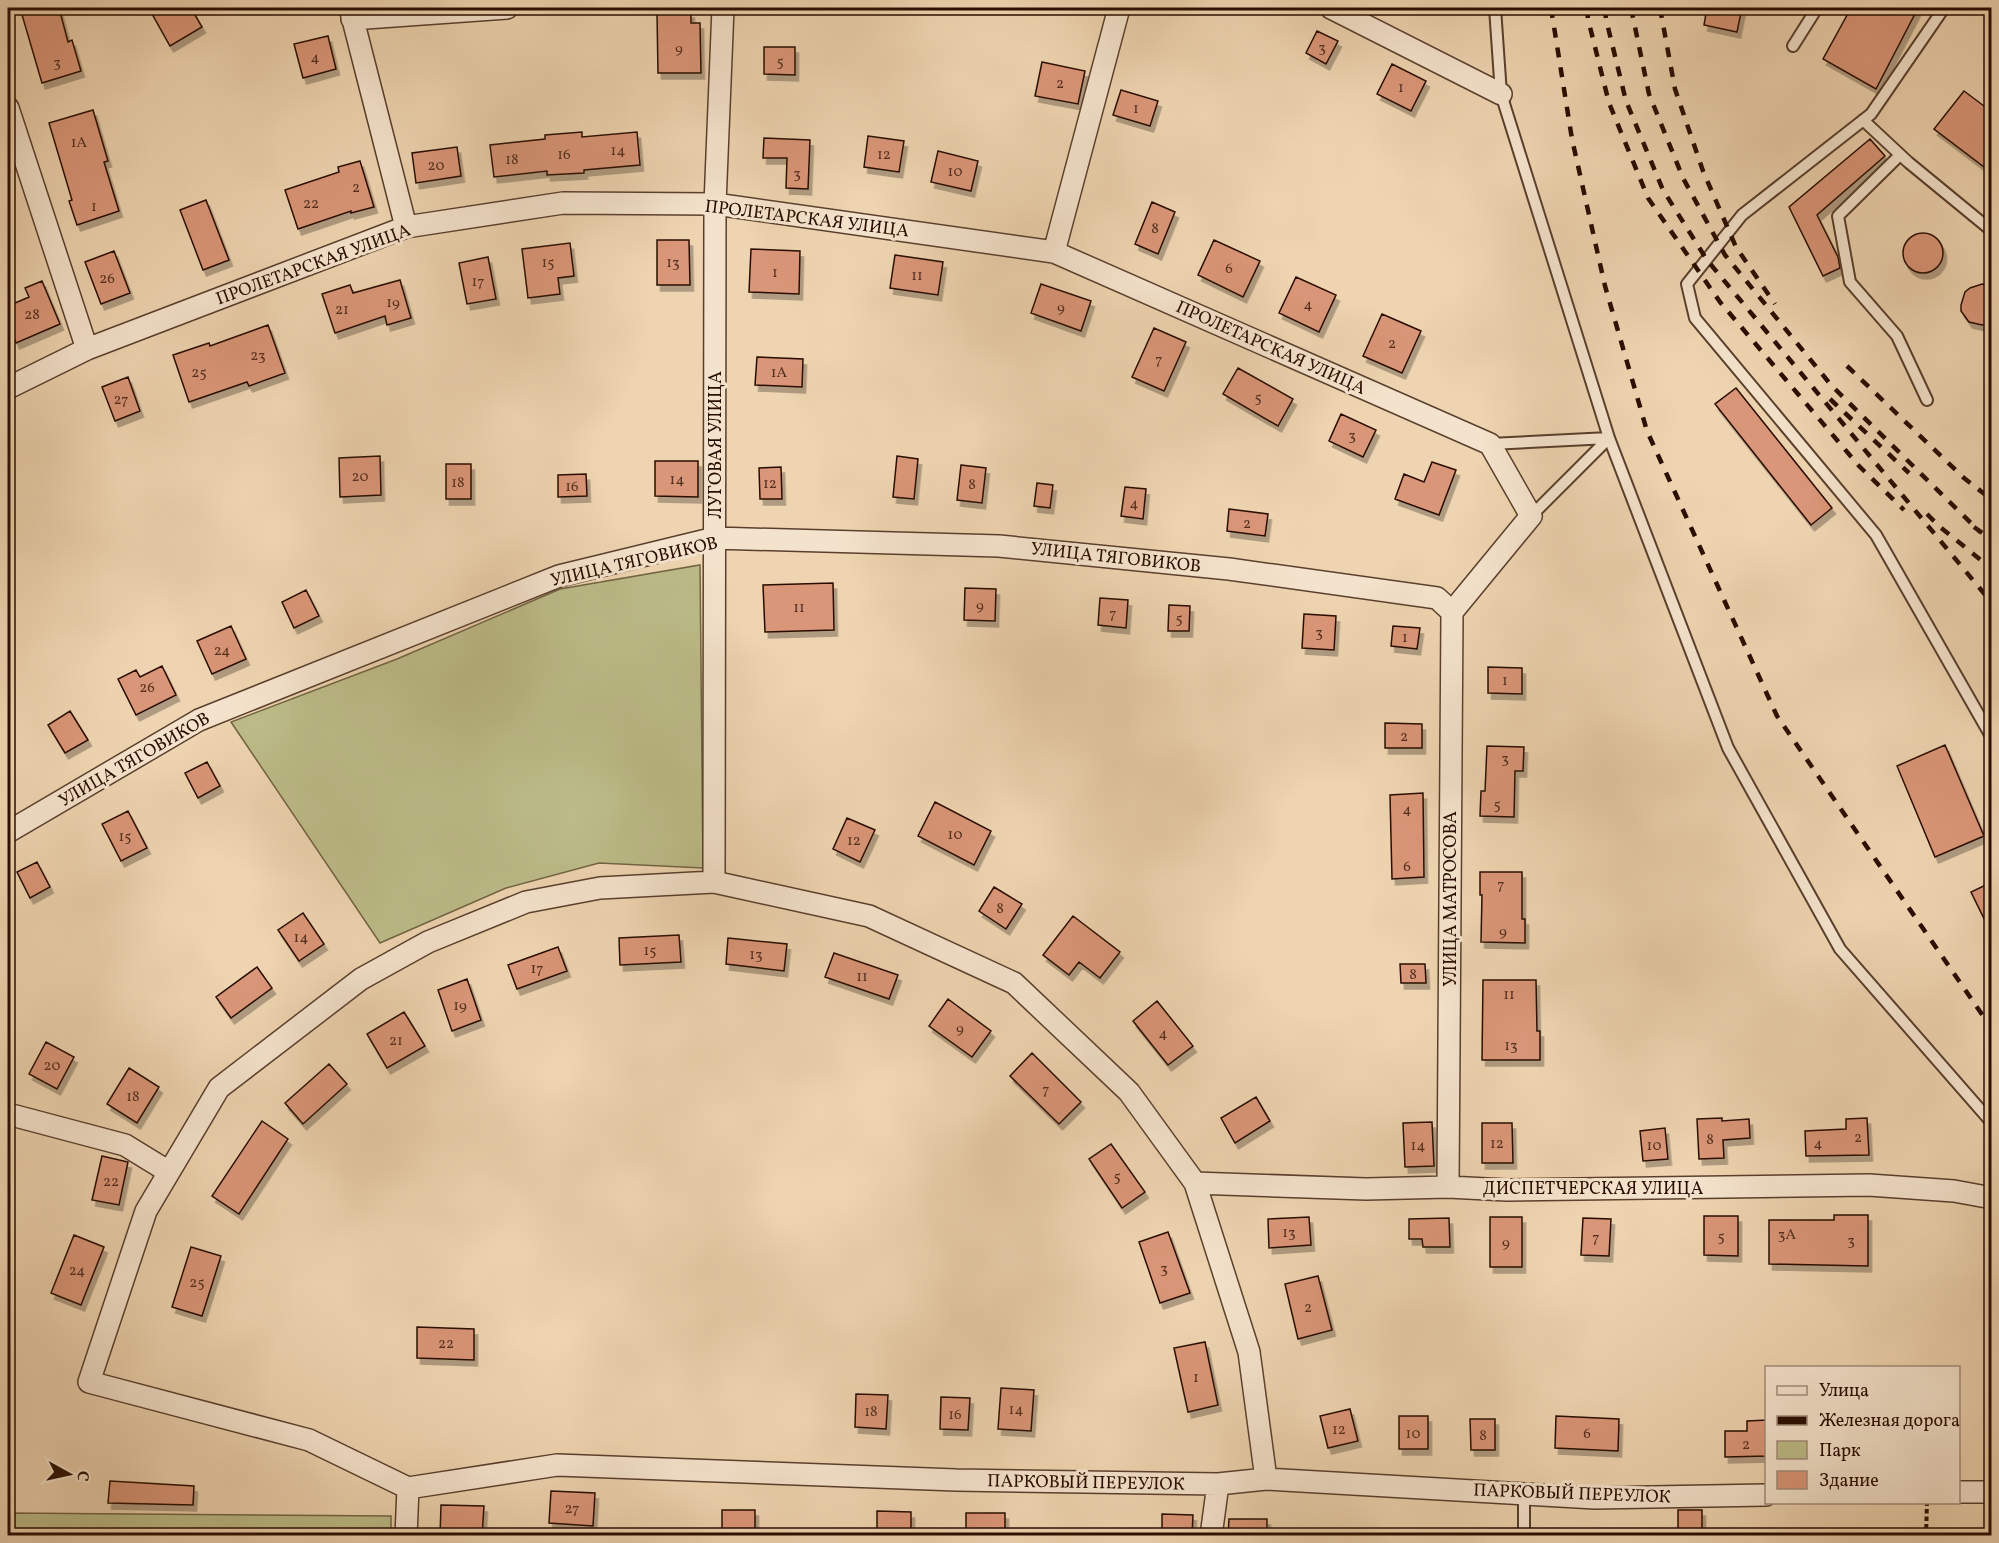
<svg xmlns="http://www.w3.org/2000/svg" width="1999" height="1543" font-family="Vollkorn,serif">
	<style>
		.green { fill: #bcbc88; stroke: #726444; stroke-width: 1.5 }
		.building { fill: #da9678; stroke: #290d01; stroke-width: 1.5; filter: url(#shadow) }
		.lines { fill: none; stroke-linecap: round; stroke-linejoin: round }
		.service-casing { stroke: #5a3f2d; stroke-width: 14 }
		.minor-casing { stroke: #5a3f2d; stroke-width: 24 }
		.path { stroke: #290d01; stroke-width: 4; stroke-dasharray: 4.5 3; stroke-linecap: butt }
		.service { stroke: #f4e3cc; stroke-width: 10 }
		.minor { stroke: #f4e3cc; stroke-width: 21 }
		.rail { stroke: #290d01; stroke-width: 4.5; stroke-dasharray: 10 10; stroke-linecap: butt }
		.labels { text-anchor: middle; stroke-width: 6; stroke-linejoin: round; paint-order: stroke }
		.number-label { font-size: 15px; fill: #552f1f }
		.street-label { font-size: 18px; fill: #290d01; stroke: #f4e3cc }
	</style>
	<defs>
		<filter id="shadow"><feDropShadow dx="3.5" dy="6" stdDeviation="0" flood-color="#0004"/></filter>
	</defs>
	<rect width="100%" height="100%" fill="#eed4b0"/>
	<filter id="stains"><feTurbulence type="fractalNoise" baseFrequency=".00333" numOctaves="4"/><feColorMatrix values="0 0 0 0 .2 0 0 0 0 .09 0 0 0 0 .02 0 0 0 .5 -.17"/></filter>
	<radialGradient id="worn" r=".72"><stop offset=".6" stop-color="#630" stop-opacity="0"/><stop offset="1" stop-color="#630" stop-opacity=".3"/></radialGradient>
	<path class="green" d="M 700,565 L 703,868 L 599,863 L 506,888 L 380,943 L 231,722 L 397,659 L 560,589 Z
		M 8,1513 L 391,1516 L 391,1535 L 8,1535 Z"/>
	<path class="building" d="M 20,8 L 59,8 L 68,42 L 72,40 L 81,71 L 42,83 Z
		M 160,8 L 191,8 L 202,27 L 170,46 L 151,12 Z
		M 1707,8 L 1742,8 L 1737,32 L 1704,25 Z
		M 1851,8 L 1918,8 L 1876,89 L 1823,59 Z
		M 691,12 L 691,23 L 700,23 L 701,73 L 658,73 L 657,13 Z
		M 1317,31 L 1338,41 L 1326,64 L 1306,53 Z
		M 328,36 L 336,69 L 303,78 L 294,44 Z
		M 764,47 L 795,47 L 795,75 L 764,74 Z
		M 1042,62 L 1085,71 L 1078,104 L 1035,96 Z
		M 1392,64 L 1426,81 L 1411,111 L 1377,94 Z
		M 1121,90 L 1158,101 L 1150,126 L 1113,115 Z
		M 1964,91 L 1992,112 L 1992,173 L 1934,129 Z
		M 93,110 L 108,161 L 104,162 L 119,211 L 77,225 L 69,201 L 72,200 L 49,123 Z
		M 582,132 L 582,137 L 637,132 L 640,165 L 584,170 L 584,173 L 547,175 L 547,171 L 494,177 L 490,145 L 545,139 L 545,135 Z
		M 868,136 L 904,141 L 899,172 L 864,167 Z
		M 764,138 L 810,140 L 808,189 L 786,188 L 787,158 L 763,158 Z
		M 1870,139 L 1885,156 L 1817,215 L 1838,257 L 1840,268 L 1823,276 L 1789,207 Z
		M 457,147 L 461,176 L 416,183 L 412,153 Z
		M 938,151 L 978,161 L 971,191 L 931,182 Z
		M 360,161 L 374,207 L 351,213 L 351,211 L 298,229 L 285,190 L 339,172 L 338,167 Z
		M 206,200 L 229,260 L 203,270 L 180,210 Z
		M 1152,202 L 1175,212 L 1158,254 L 1135,244 Z
		M1903 253a20 20 0 1 1 40 0a20 20 0 1 1-40 0Z
		M 657,240 L 689,240 L 690,285 L 657,285 Z
		M 1214,240 L 1260,261 L 1243,297 L 1198,275 Z
		M 570,243 L 574,276 L 558,278 L 560,294 L 528,298 L 522,249 Z
		M 751,249 L 800,251 L 799,294 L 749,292 Z
		M 114,251 L 130,293 L 101,304 L 85,262 Z
		M 895,255 L 943,262 L 938,295 L 890,288 Z
		M 488,257 L 496,299 L 467,304 L 459,263 Z
		M 1296,277 L 1336,295 L 1319,332 L 1279,313 Z
		M 400,280 L 411,318 L 387,325 L 385,316 L 335,333 L 322,294 L 350,285 L 353,293 Z
		M 42,281 L 60,324 L 16,343 L 8,322 L 8,306 L 29,297 L 25,288 Z
		M 1041,284 L 1091,301 L 1081,331 L 1031,313 Z
		M 1982,284 L 1992,286 L 1992,323 L 1982,325 L 1969,322 L 1961,311 L 1961,305 L 1965,292 L 1970,288 Z
		M 1382,314 L 1421,331 L 1402,373 L 1363,356 Z
		M 268,325 L 285,373 L 249,386 L 247,382 L 189,402 L 173,355 L 209,343 L 210,346 Z
		M 1154,328 L 1186,342 L 1164,391 L 1132,377 Z
		M 757,357 L 803,359 L 802,387 L 755,385 Z
		M 1238,368 L 1293,399 L 1278,426 L 1223,394 Z
		M 128,377 L 140,411 L 115,421 L 102,387 Z
		M 1736,388 L 1832,508 L 1811,525 L 1715,404 Z
		M 1341,414 L 1376,430 L 1363,457 L 1329,441 Z
		M 380,456 L 381,495 L 340,497 L 339,458 Z
		M 897,456 L 918,459 L 914,499 L 893,497 Z
		M 655,461 L 698,461 L 698,497 L 655,496 Z
		M 1432,462 L 1456,470 L 1439,515 L 1395,499 L 1404,474 L 1424,482 Z
		M 446,464 L 471,464 L 471,499 L 446,499 Z
		M 961,465 L 986,468 L 982,503 L 957,500 Z
		M 781,467 L 782,499 L 760,499 L 759,468 Z
		M 586,474 L 587,496 L 558,497 L 558,475 Z
		M 1037,483 L 1053,485 L 1050,508 L 1034,506 Z
		M 1125,487 L 1146,489 L 1143,519 L 1121,516 Z
		M 1229,509 L 1268,514 L 1265,536 L 1227,531 Z
		M 833,583 L 834,630 L 765,632 L 763,585 Z
		M 965,588 L 996,589 L 995,621 L 964,620 Z
		M 306,590 L 319,616 L 294,628 L 282,602 Z
		M 1100,598 L 1128,600 L 1126,628 L 1098,625 Z
		M 1169,605 L 1190,606 L 1189,631 L 1168,631 Z
		M 1304,614 L 1336,616 L 1334,650 L 1302,648 Z
		M 231,626 L 246,659 L 212,674 L 197,641 Z
		M 1393,626 L 1420,628 L 1417,649 L 1391,646 Z
		M 162,666 L 176,695 L 136,715 L 118,679 L 136,670 L 140,677 Z
		M 1488,667 L 1522,668 L 1522,694 L 1488,693 Z
		M 70,711 L 88,740 L 65,753 L 48,725 Z
		M 1385,723 L 1422,724 L 1422,748 L 1385,748 Z
		M 1945,745 L 1984,836 L 1935,857 L 1897,766 Z
		M 1487,746 L 1524,747 L 1523,771 L 1515,771 L 1514,817 L 1480,816 L 1481,791 L 1485,791 Z
		M 207,762 L 220,786 L 198,798 L 185,773 Z
		M 1423,793 L 1424,877 L 1392,879 L 1390,795 Z
		M 935,802 L 991,831 L 974,865 L 918,836 Z
		M 128,811 L 147,848 L 121,861 L 102,824 Z
		M 847,818 L 875,830 L 860,862 L 833,849 Z
		M 37,862 L 50,887 L 30,898 L 17,872 Z
		M 1480,872 L 1522,872 L 1522,919 L 1525,919 L 1525,943 L 1481,942 L 1482,895 L 1480,895 Z
		M 1992,882 L 1992,935 L 1971,892 Z
		M 994,887 L 1022,904 L 1006,929 L 979,911 Z
		M 303,913 L 324,944 L 299,961 L 278,930 Z
		M 1073,916 L 1120,952 L 1100,978 L 1079,962 L 1069,975 L 1043,955 Z
		M 679,935 L 681,962 L 620,965 L 619,938 Z
		M 728,938 L 787,944 L 784,971 L 726,964 Z
		M 558,947 L 567,971 L 517,989 L 508,965 Z
		M 834,953 L 898,975 L 889,999 L 825,977 Z
		M 1400,964 L 1425,964 L 1426,983 L 1401,983 Z
		M 257,967 L 272,988 L 231,1018 L 216,997 Z
		M 467,979 L 481,1020 L 452,1031 L 438,990 Z
		M 1483,980 L 1536,980 L 1537,1031 L 1540,1031 L 1540,1060 L 1482,1060 Z
		M 948,999 L 991,1031 L 972,1057 L 929,1026 Z
		M 1157,1001 L 1193,1046 L 1168,1065 L 1133,1021 Z
		M 404,1012 L 425,1046 L 387,1068 L 367,1034 Z
		M 46,1042 L 74,1057 L 57,1089 L 29,1074 Z
		M 1032,1053 L 1081,1102 L 1059,1124 L 1010,1076 Z
		M 329,1064 L 347,1084 L 303,1124 L 285,1103 Z
		M 129,1068 L 159,1087 L 137,1123 L 107,1104 Z
		M 1256,1097 L 1270,1121 L 1235,1143 L 1221,1118 Z
		M 1722,1118 L 1722,1121 L 1749,1119 L 1750,1138 L 1723,1140 L 1724,1158 L 1699,1159 L 1697,1119 Z
		M 1867,1118 L 1869,1155 L 1806,1156 L 1805,1131 L 1846,1129 L 1846,1119 Z
		M 262,1121 L 288,1139 L 239,1214 L 212,1196 Z
		M 1432,1122 L 1434,1166 L 1405,1167 L 1403,1123 Z
		M 1482,1123 L 1512,1123 L 1513,1163 L 1482,1163 Z
		M 1665,1128 L 1668,1159 L 1643,1161 L 1640,1131 Z
		M 1111,1144 L 1145,1192 L 1122,1208 L 1089,1159 Z
		M 102,1156 L 128,1162 L 119,1205 L 92,1200 Z
		M 1834,1215 L 1868,1215 L 1868,1266 L 1769,1264 L 1769,1220 L 1834,1220 Z
		M 1704,1216 L 1738,1216 L 1738,1256 L 1704,1255 Z
		M 1309,1217 L 1311,1245 L 1269,1248 L 1268,1219 Z
		M 1490,1217 L 1522,1217 L 1522,1267 L 1490,1267 Z
		M 1449,1218 L 1450,1247 L 1423,1247 L 1422,1239 L 1409,1239 L 1409,1219 Z
		M 1583,1218 L 1611,1219 L 1609,1256 L 1581,1255 Z
		M 1168,1232 L 1190,1293 L 1160,1303 L 1139,1242 Z
		M 74,1235 L 104,1247 L 81,1305 L 51,1293 Z
		M 191,1247 L 221,1256 L 202,1316 L 172,1307 Z
		M 1318,1276 L 1332,1330 L 1298,1339 L 1285,1284 Z
		M 417,1327 L 474,1329 L 474,1360 L 417,1358 Z
		M 1205,1342 L 1218,1405 L 1188,1412 L 1174,1348 Z
		M 1001,1388 L 1034,1390 L 1031,1431 L 998,1429 Z
		M 856,1394 L 888,1395 L 886,1429 L 855,1427 Z
		M 941,1397 L 970,1398 L 968,1430 L 940,1429 Z
		M 1350,1409 L 1358,1441 L 1328,1448 L 1320,1416 Z
		M 1399,1416 L 1428,1416 L 1428,1449 L 1399,1449 Z
		M 1556,1416 L 1619,1419 L 1618,1451 L 1555,1448 Z
		M 1470,1419 L 1495,1419 L 1495,1450 L 1471,1450 Z
		M 1767,1420 L 1767,1456 L 1725,1457 L 1725,1431 L 1747,1431 L 1747,1421 Z
		M 110,1481 L 194,1486 L 193,1505 L 108,1503 Z
		M 551,1491 L 595,1493 L 593,1526 L 549,1523 Z
		M 441,1505 L 484,1506 L 482,1536 L 440,1536 Z
		M 722,1510 L 755,1510 L 755,1536 L 722,1536 Z
		M 1678,1510 L 1702,1510 L 1702,1536 L 1678,1536 Z
		M 877,1511 L 911,1512 L 911,1536 L 877,1536 Z
		M 966,1513 L 1005,1513 L 1005,1536 L 966,1536 Z
		M 1162,1514 L 1193,1515 L 1192,1536 L 1162,1536 Z
		M 1229,1519 L 1267,1519 L 1267,1536 L 1228,1536 Z"/>
	<g class="lines">
		<defs>
			<path id="service" d="M 1495,8 L 1501,94 L 1609,438 L 1728,748 L 1840,949 L 1992,1123
				M 1944,8 L 1871,114 L 1742,215 L 1687,284 L 1695,318 L 1876,535 L 1992,738
				M 1793,46 L 1817,8
				M 1863,120 L 1908,162 L 1992,231
				M 1900,155 L 1838,216 L 1850,282 L 1897,336 L 1927,400
				M 1490,444 L 1609,438
				M 1531,516 L 1609,438
				M 1524,1494 L 1524,1536"/>
			<path id="minor" d="M 350,8 L 406,227
				M 1331,8 L 1501,94
				M 352,19 L 507,8
				M 8,108 L 87,349
				M 1054,252 L 1119,8
				M 8,388 L 87,349 L 406,227 L 563,203 L 715,204 L 1054,252 L 1490,444 L 1531,516 L 1452,612
				M 8,832 L 199,720 L 559,576 L 715,538 L 999,546 L 1229,569 L 1437,598 L 1452,612
				M 714,882 L 715,204 L 723,8
				M 8,1114 L 125,1145 L 169,1172
				M 1195,1183 L 1366,1189 L 1448,1187 L 1507,1190 L 1869,1185 L 1954,1191 L 1992,1198
				M 1448,1187 L 1452,612
				M 408,1488 L 309,1440 L 89,1382 L 146,1211 L 219,1088 L 361,979 L 428,942 L 526,902 L 600,888 L 714,882 L 869,916 L 1014,983 L 1129,1092 L 1195,1183 L 1249,1352 L 1266,1479
				M 408,1488 L 557,1465 L 956,1480 L 1218,1484 L 1266,1479 L 1595,1498 L 1766,1495
				M 1958,1492 L 1992,1492
				M 406,1536 L 408,1488
				M 1211,1536 L 1218,1484"/>
		</defs>
		<use href="#service" class="service-casing"/>
		<use href="#minor" class="minor-casing"/>
		<path class="path" d="M 1926,1536 L 1927,1502"/>
		<use href="#service" class="service"/>
		<use href="#minor" class="minor"/>
		<path class="rail" d="M 1551,8 L 1572,139 L 1605,286 L 1647,431 L 1777,716 L 1992,1029
			M 1587,8 L 1588,19 L 1609,103 L 1648,198 L 1720,302 L 1859,466 L 1904,510
			M 1605,8 L 1606,19 L 1626,101 L 1663,190 L 1707,260 L 1992,603
			M 1631,8 L 1649,94 L 1683,178 L 1725,255 L 1831,385 L 1980,532
			M 1660,8 L 1675,89 L 1703,171 L 1736,247 L 1775,304
			M 1847,366 L 1964,478 L 1992,500
			M 1830,399 L 1909,473
			M 1927,514 L 1940,527 L 1992,569
			M 1974,527 L 1992,540"/>
	</g>
	<g class="labels">
		<g class="number-label">
			<text x="1322" y="52">3</text>
			<text x="679" y="53">9</text>
			<text x="315" y="62">4</text>
			<text x="780" y="66">5</text>
			<text x="57" y="67">3</text>
			<text x="1060" y="88">2</text>
			<text x="1401" y="92">1</text>
			<text x="1136" y="113">1</text>
			<text x="79" y="147">1А</text>
			<text x="618" y="155">14</text>
			<text x="564" y="159">16</text>
			<text x="884" y="159">12</text>
			<text x="512" y="164">18</text>
			<text x="436" y="170">20</text>
			<text x="955" y="176">10</text>
			<text x="797" y="178">3</text>
			<text x="356" y="192">2</text>
			<text x="311" y="208">22</text>
			<text x="94" y="211">1</text>
			<text x="1155" y="233">8</text>
			<text x="548" y="267">15</text>
			<text x="673" y="267">13</text>
			<text x="1229" y="273">6</text>
			<text x="775" y="277">1</text>
			<text x="917" y="280">11</text>
			<text x="107" y="283">26</text>
			<text x="478" y="286">17</text>
			<text x="393" y="307">19</text>
			<text x="1308" y="309">4</text>
			<text x="1061" y="312">9</text>
			<text x="342" y="314">21</text>
			<text x="32" y="319">28</text>
			<text x="1392" y="348">2</text>
			<text x="258" y="360">23</text>
			<text x="1159" y="364">7</text>
			<text x="199" y="377">25</text>
			<text x="779" y="377">1А</text>
			<text x="1258" y="402">5</text>
			<text x="121" y="404">27</text>
			<text x="1352" y="440">3</text>
			<text x="360" y="481">20</text>
			<text x="677" y="484">14</text>
			<text x="458" y="487">18</text>
			<text x="770" y="488">12</text>
			<text x="972" y="489">8</text>
			<text x="572" y="491">16</text>
			<text x="1134" y="508">4</text>
			<text x="1247" y="528">2</text>
			<text x="980" y="610">9</text>
			<text x="799" y="612">11</text>
			<text x="1113" y="618">7</text>
			<text x="1179" y="623">5</text>
			<text x="1319" y="637">3</text>
			<text x="1405" y="642">1</text>
			<text x="222" y="655">24</text>
			<text x="1505" y="685">1</text>
			<text x="147" y="692">26</text>
			<text x="1404" y="741">2</text>
			<text x="1505" y="763">3</text>
			<text x="1497" y="809">5</text>
			<text x="1407" y="814">4</text>
			<text x="955" y="839">10</text>
			<text x="125" y="841">15</text>
			<text x="854" y="845">12</text>
			<text x="1407" y="871">6</text>
			<text x="1501" y="889">7</text>
			<text x="1000" y="913">8</text>
			<text x="1503" y="936">9</text>
			<text x="301" y="942">14</text>
			<text x="650" y="955">15</text>
			<text x="756" y="959">13</text>
			<text x="537" y="973">17</text>
			<text x="1413" y="979">8</text>
			<text x="862" y="981">11</text>
			<text x="1509" y="999">11</text>
			<text x="460" y="1010">19</text>
			<text x="960" y="1033">9</text>
			<text x="1163" y="1038">4</text>
			<text x="396" y="1045">21</text>
			<text x="1511" y="1050">13</text>
			<text x="52" y="1070">20</text>
			<text x="1046" y="1094">7</text>
			<text x="133" y="1101">18</text>
			<text x="1858" y="1142">2</text>
			<text x="1710" y="1144">8</text>
			<text x="1497" y="1148">12</text>
			<text x="1818" y="1148">4</text>
			<text x="1418" y="1150">14</text>
			<text x="1654" y="1150">10</text>
			<text x="1117" y="1181">5</text>
			<text x="111" y="1186">22</text>
			<text x="1289" y="1237">13</text>
			<text x="1787" y="1239">3А</text>
			<text x="1721" y="1241">5</text>
			<text x="1596" y="1242">7</text>
			<text x="1851" y="1245">3</text>
			<text x="1506" y="1247">9</text>
			<text x="1164" y="1273">3</text>
			<text x="77" y="1275">24</text>
			<text x="197" y="1287">25</text>
			<text x="1308" y="1312">2</text>
			<text x="446" y="1348">22</text>
			<text x="1196" y="1382">1</text>
			<text x="1016" y="1414">14</text>
			<text x="871" y="1416">18</text>
			<text x="955" y="1419">16</text>
			<text x="1339" y="1434">12</text>
			<text x="1413" y="1438">10</text>
			<text x="1587" y="1438">6</text>
			<text x="1483" y="1440">8</text>
			<text x="1746" y="1449">2</text>
			<text x="572" y="1513">27</text>
		</g>
		<g class="street-label">
			<text transform="translate(807 218) rotate(7)" y="6">ПРОЛЕТАРСКАЯ УЛИЦА</text>
			<text transform="translate(313 264) rotate(-20)" y="6">ПРОЛЕТАРСКАЯ УЛИЦА</text>
			<text transform="translate(1271 347) rotate(24)" y="6">ПРОЛЕТАРСКАЯ УЛИЦА</text>
			<text transform="translate(715 445) rotate(-90)" y="6">ЛУГОВАЯ УЛИЦА</text>
			<text transform="translate(1116 557) rotate(6)" y="6">УЛИЦА ТЯГОВИКОВ</text>
			<text transform="translate(634 561) rotate(-13)" y="6">УЛИЦА ТЯГОВИКОВ</text>
			<text transform="translate(134 759) rotate(-30)" y="6">УЛИЦА ТЯГОВИКОВ</text>
			<text transform="translate(1450 899) rotate(-90)" y="6">УЛИЦА МАТРОСОВА</text>
			<text x="1593" y="1194">ДИСПЕТЧЕРСКАЯ УЛИЦА</text>
			<text transform="translate(1086 1482) rotate(1)" y="6">ПАРКОВЫЙ ПЕРЕУЛОК</text>
			<text transform="translate(1572 1493) rotate(2)" y="6">ПАРКОВЫЙ ПЕРЕУЛОК</text>
		</g>
	</g>
	<rect width="1999" height="1543" fill="none" stroke="#eed4b0" stroke-width="30"/>
	<rect x="9" y="9" width="1981" height="1525" fill="none" stroke="#290d01" stroke-width="3"/>
	<rect x="15" y="15" width="1969" height="1513" fill="none" stroke="#290d01" stroke-width="1.5"/>
	<rect x="1765" y="1366" width="195" height="138" fill="#f4e3cc" stroke="#a38d7b" stroke-width="1.5"/>
	<rect x="1777" y="1386" width="30" height="9" fill="#f4e3cc" stroke="#a38d7b" stroke-width="1.5"/>
	<text x="1819" y="1396" font-size="18" fill="#290d01">Улица</text>
	<rect x="1777" y="1416" width="30" height="9" fill="#290d01" stroke="#a38d7b" stroke-width="1.5"/>
	<text x="1819" y="1426" font-size="18" fill="#290d01">Железная дорога</text>
	<rect x="1777" y="1441" width="30" height="18" fill="#bcbc88" stroke="#a38d7b" stroke-width="1.5"/>
	<text x="1819" y="1456" font-size="18" fill="#290d01">Парк</text>
	<rect x="1777" y="1471" width="30" height="18" fill="#da9678" stroke="#a38d7b" stroke-width="1.5"/>
	<text x="1819" y="1486" font-size="18" fill="#290d01">Здание</text>
	<g transform="translate(69 1474) rotate(98)" stroke="#f4e3cc" stroke-width="4.5" paint-order="stroke">
	<path d="M0-4.5L10 22L0 15L-10 22Z" fill="#290d01"/>
	<text y="-9" font-size="16" font-weight="bold" text-anchor="middle" fill="#290d01">С</text>
	</g>
	<rect width="100%" height="100%" filter="url(#stains)"/>
	<rect width="100%" height="100%" fill="url(#worn)"/>
</svg>
